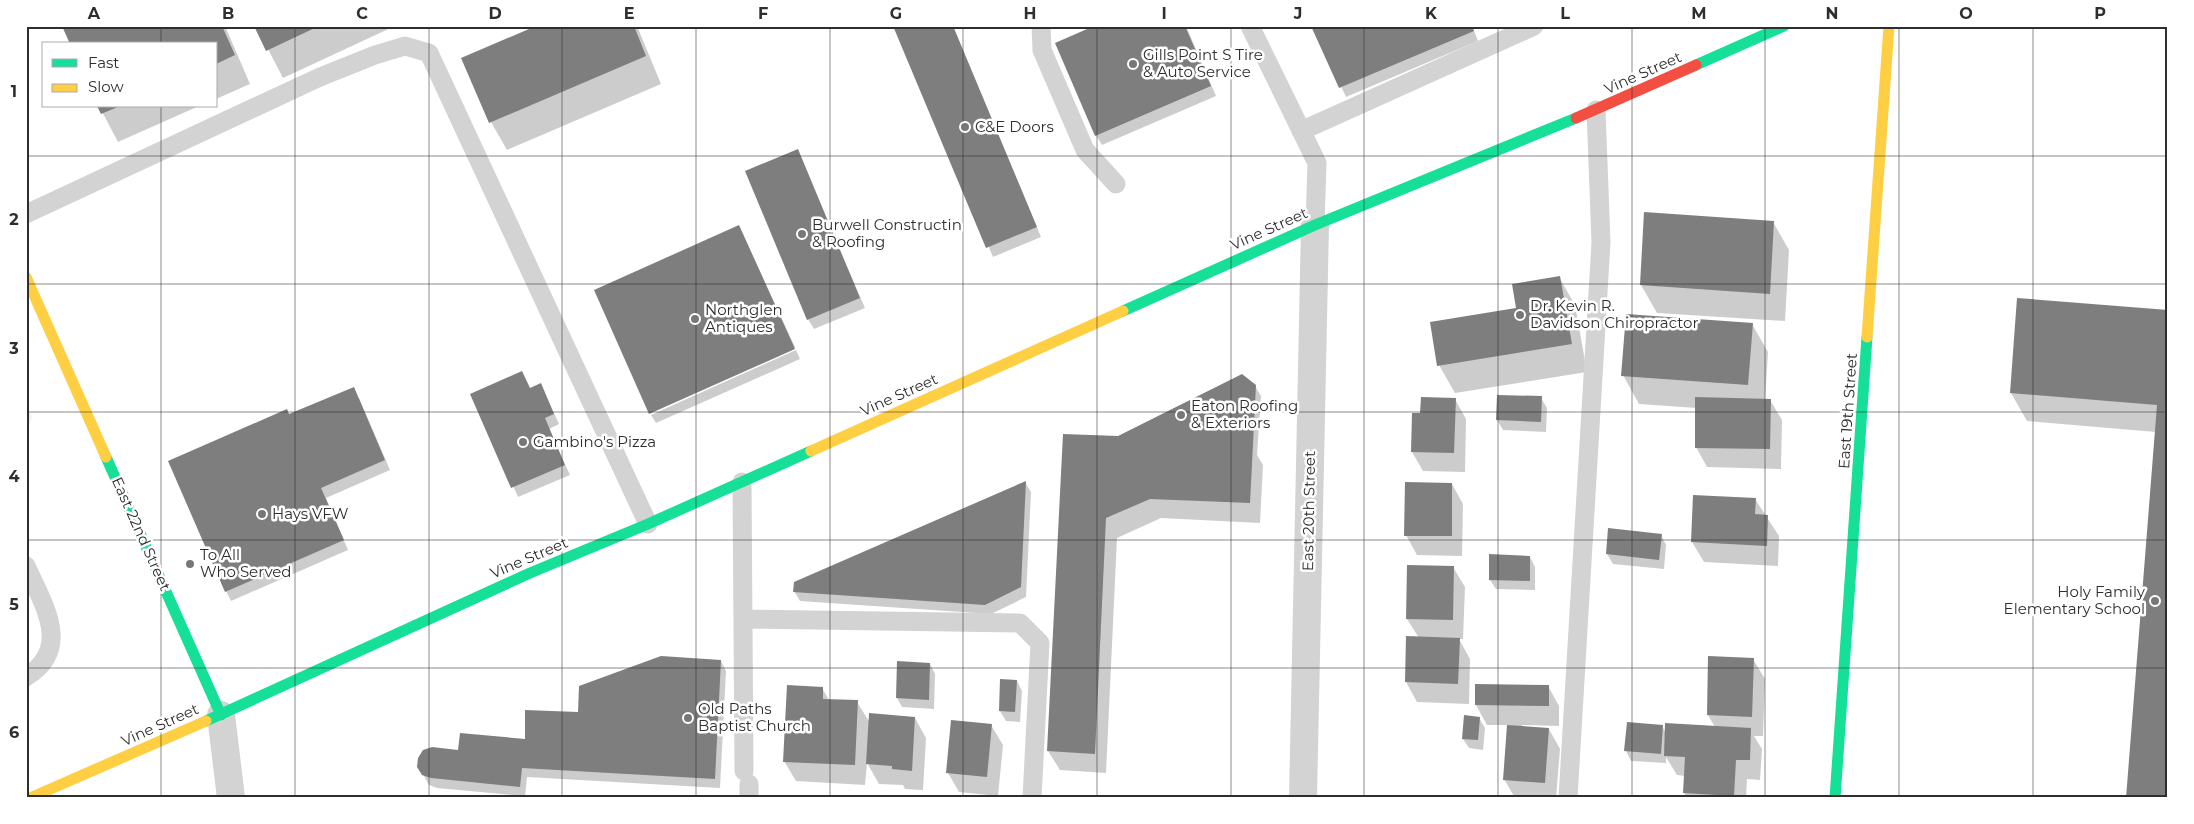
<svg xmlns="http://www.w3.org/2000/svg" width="2194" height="824" font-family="Montserrat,sans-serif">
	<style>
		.green { fill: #f0f4ec }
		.shadow { fill: #0003 }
		.building { fill: #7e7e7e }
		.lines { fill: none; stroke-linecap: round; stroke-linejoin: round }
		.lane { stroke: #d3d3d3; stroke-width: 19 }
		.street { stroke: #d3d3d3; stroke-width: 28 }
		.fast { stroke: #16e098; stroke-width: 11 }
		.slow { stroke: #ffcf43; stroke-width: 11 }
		.jam { stroke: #f24e42; stroke-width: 11 }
		.grid { fill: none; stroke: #2e2e2e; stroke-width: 1; stroke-opacity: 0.55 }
		.poi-dot { fill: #777; stroke: #fff; stroke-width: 2 }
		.labels { text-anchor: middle; stroke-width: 5; stroke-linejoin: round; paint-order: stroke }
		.poi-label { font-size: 15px; fill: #2e2e2e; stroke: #fff; text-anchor: start }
		.street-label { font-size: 15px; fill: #2e2e2e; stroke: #fff }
		.neatline { fill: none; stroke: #2e2e2e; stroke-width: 2 }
		.grid-label { font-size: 16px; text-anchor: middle; font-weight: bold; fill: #2e2e2e }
	</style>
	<rect width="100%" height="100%" fill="#fff"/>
	<path class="green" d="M 26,400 L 32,418 L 26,431 Z"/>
	<path class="shadow" d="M 63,26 L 225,26 L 250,84 L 216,99 L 216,44 Z
		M 256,26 L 395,26 L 283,78 Z
		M 539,26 L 637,26 L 661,84 L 507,150 L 491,122 Z
		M 895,26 L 953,26 L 1041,237 L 993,257 Z
		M 1097,26 L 1186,26 L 1216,96 L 1102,145 L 1096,135 Z
		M 1313,26 L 1472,26 L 1478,41 L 1346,97 Z
		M 99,106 L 199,106 L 118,142 Z
		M 797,150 L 865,308 L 814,329 L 808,319 Z
		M 1773,222 L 1789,250 L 1785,321 L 1657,313 L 1641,285 Z
		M 739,226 L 795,347 L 650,412 Z
		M 1559,277 L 1575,305 L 1587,372 L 1455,393 L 1439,365 L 1518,309 Z
		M 2018,299 L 2168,312 L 2156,432 L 2027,421 L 2011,393 Z
		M 1752,324 L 1768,352 L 1765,400 L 1770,400 L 1782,420 L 1781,469 L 1707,467 L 1696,447 L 1697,408 L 1639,404 L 1623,375 Z
		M 796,350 L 800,359 L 656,423 L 651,415 Z
		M 541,385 L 559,424 L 549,429 L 570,475 L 518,497 L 472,394 L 530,389 Z
		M 1255,386 L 1261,396 L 1257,455 L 1263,465 L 1260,523 L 1161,518 L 1117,538 L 1106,773 L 1060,770 L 1048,751 L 1118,438 Z
		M 1498,396 L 1541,398 L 1547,408 L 1546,432 L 1503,430 L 1497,420 Z
		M 359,398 L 390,470 L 326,498 L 348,550 L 231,601 L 226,591 L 289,416 Z
		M 1455,399 L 1466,419 L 1465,472 L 1423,471 L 1412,452 L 1422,414 Z
		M 1025,482 L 1031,492 L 1026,597 L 991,614 L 800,601 L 794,591 Z
		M 1452,484 L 1463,504 L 1462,556 L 1417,555 L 1406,535 Z
		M 1755,499 L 1779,536 L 1778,566 L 1704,562 L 1692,542 Z
		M 1661,535 L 1666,545 L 1664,569 L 1613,564 L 1607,554 Z
		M 1530,557 L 1535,567 L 1535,590 L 1496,589 L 1490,580 Z
		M 1453,567 L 1465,587 L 1463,639 L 1459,639 L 1470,659 L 1469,704 L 1417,702 L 1406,682 L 1407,638 L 1419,638 L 1407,619 Z
		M 1753,659 L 1765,679 L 1763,736 L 1754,736 L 1762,749 L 1760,780 L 1747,779 L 1746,798 L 1687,798 L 1684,793 L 1685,776 L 1677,775 L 1666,757 L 1666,763 L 1631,761 L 1626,751 L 1662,726 L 1666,733 L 1715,727 L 1708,715 Z
		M 721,661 L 726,671 L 720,788 L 527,777 L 525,796 L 437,788 L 429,785 L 419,767 L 460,751 L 526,741 L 579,713 Z
		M 930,664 L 935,674 L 934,709 L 902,707 L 897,698 Z
		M 1017,681 L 1022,691 L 1020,722 L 1006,721 L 1000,711 Z
		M 1476,685 L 1548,686 L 1559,706 L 1559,726 L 1522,725 L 1522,727 L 1549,729 L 1560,749 L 1556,798 L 1515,798 L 1504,779 L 1508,725 L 1487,725 L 1476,705 Z
		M 822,688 L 829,700 L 857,702 L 870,723 L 915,718 L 926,738 L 923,790 L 905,789 L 903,785 L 879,784 L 867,763 L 865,785 L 796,781 L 784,761 Z
		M 1479,718 L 1485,728 L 1483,750 L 1469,748 L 1463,739 Z
		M 991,725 L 1003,745 L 998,796 L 959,792 L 948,773 Z"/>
	<path class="building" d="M 62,26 L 222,26 L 235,55 L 216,64 L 216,44 L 70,44 Z
		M 254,26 L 319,26 L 266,51 Z
		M 536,26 L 634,26 L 646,56 L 489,123 L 461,58 Z
		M 893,26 L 953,26 L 1037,227 L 986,248 Z
		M 1094,26 L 1185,26 L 1211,86 L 1095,136 L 1055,43 Z
		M 1311,26 L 1472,26 L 1474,31 L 1339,88 Z
		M 97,106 L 120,106 L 101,114 Z
		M 798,149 L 860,298 L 807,320 L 745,171 Z
		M 1644,212 L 1774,221 L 1770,294 L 1640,285 Z
		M 739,225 L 795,349 L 649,414 L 594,290 Z
		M 1560,276 L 1572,344 L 1437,366 L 1430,322 L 1516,308 L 1512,284 Z
		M 2017,298 L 2168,310 L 2168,798 L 2126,798 L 2157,405 L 2010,393 Z
		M 1626,314 L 1753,323 L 1748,385 L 1621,376 Z
		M 522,371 L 530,388 L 541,383 L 554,414 L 545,418 L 565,465 L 511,488 L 470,394 Z
		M 1242,374 L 1256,385 L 1250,503 L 1150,499 L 1106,518 L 1095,754 L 1047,751 L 1063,434 L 1118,436 Z
		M 354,387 L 385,460 L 321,488 L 344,540 L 225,592 L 168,461 L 287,409 L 289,414 Z
		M 1497,395 L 1542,396 L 1541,422 L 1496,420 Z
		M 1421,397 L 1456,398 L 1454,453 L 1411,452 L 1412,413 L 1420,413 Z
		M 1695,397 L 1771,399 L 1770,449 L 1695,448 Z
		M 1026,481 L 1021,587 L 985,605 L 793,592 L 794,582 Z
		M 1405,482 L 1452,483 L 1452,536 L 1404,536 Z
		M 1693,495 L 1756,498 L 1755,514 L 1768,515 L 1767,546 L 1691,542 Z
		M 1608,528 L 1662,534 L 1659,560 L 1606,554 Z
		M 1489,554 L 1530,556 L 1530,581 L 1489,580 Z
		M 1407,565 L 1454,566 L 1453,620 L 1406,619 Z
		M 1406,636 L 1460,638 L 1458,684 L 1405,682 Z
		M 661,656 L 721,660 L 715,779 L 522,768 L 520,787 L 431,778 L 422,775 L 417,767 L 418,758 L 423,750 L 432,747 L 458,750 L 460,733 L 525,739 L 525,710 L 578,712 L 579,686 Z
		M 1708,656 L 1754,658 L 1752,717 L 1707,715 Z
		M 897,661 L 930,663 L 929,700 L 896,698 Z
		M 1000,679 L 1017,680 L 1015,712 L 999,711 Z
		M 1475,684 L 1549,685 L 1549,706 L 1475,705 Z
		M 787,685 L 823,687 L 823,699 L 858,700 L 855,765 L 783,762 Z
		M 869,713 L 915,717 L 912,771 L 892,769 L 892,766 L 866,764 Z
		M 1464,715 L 1480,717 L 1478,740 L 1462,739 Z
		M 951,720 L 992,724 L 987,777 L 946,773 Z
		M 1627,722 L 1663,725 L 1661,754 L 1624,751 Z
		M 1665,723 L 1751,728 L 1750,760 L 1736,760 L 1734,796 L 1683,793 L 1685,757 L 1664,756 Z
		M 1507,725 L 1549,728 L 1545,783 L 1503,780 Z"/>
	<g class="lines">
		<path class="lane" d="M 1041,26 L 1042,50 L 1085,150 L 1116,184
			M 1250,26 L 1317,163 L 1315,225
			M 1301,131 L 1534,26
			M 26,214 L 320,77 L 375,55 L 405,46 L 429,53 L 648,524
			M 742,482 L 744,771
			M 26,566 C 43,604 73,648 26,677
			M 743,619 L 1020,623 L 1040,643 L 1032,798
			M 749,784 L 749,798
			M 1568,798 L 1601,242 L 1596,110"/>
		<path class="street" d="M 221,715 L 231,798
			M 1303,798 L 1315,225"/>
		<path class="fast" d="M 1696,65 L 1784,26
			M 1123,311 L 1315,225 L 1576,118
			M 106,457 L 221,715
			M 206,721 L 530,573 L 648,524 L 811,451
			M 1835,798 L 1867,337"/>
		<path class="slow" d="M 26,277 L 106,457
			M 1867,337 L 1889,26
			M 811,451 L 1123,311
			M 30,798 L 206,721"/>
		<path class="jam" d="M 1576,118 L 1696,65"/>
	</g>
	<path class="grid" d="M 161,26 L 161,44M 295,26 L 295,798M 429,26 L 429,798M 562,26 L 562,798M 696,26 L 696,798M 830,26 L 830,798M 963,26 L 963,798M 1097,26 L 1097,798M 1231,26 L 1231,798M 1364,26 L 1364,798M 1498,26 L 1498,798M 1632,26 L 1632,798M 1765,26 L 1765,798M 1899,26 L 1899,798M 2033,26 L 2033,798M 161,106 L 161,798M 26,156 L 2168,156M 26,284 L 2168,284M 26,412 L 2168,412M 26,540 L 2168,540M 26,668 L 2168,668"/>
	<g class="poi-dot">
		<circle cx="1133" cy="64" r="5"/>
		<circle cx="965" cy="127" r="5"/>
		<circle cx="802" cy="234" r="5"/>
		<circle cx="1520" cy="315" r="5"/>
		<circle cx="695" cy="319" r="5"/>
		<circle cx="1181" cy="415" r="5"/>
		<circle cx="523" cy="442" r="5"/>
		<circle cx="262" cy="514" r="5"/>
		<circle cx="190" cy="564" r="5"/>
		<circle cx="2155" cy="601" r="5"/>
		<circle cx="688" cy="718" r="5"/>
	</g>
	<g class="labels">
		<g class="poi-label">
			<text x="1143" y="60">Gills Point S Tire<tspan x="1143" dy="17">&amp; Auto Service</tspan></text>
			<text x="975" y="132">C&amp;E Doors</text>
			<text x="812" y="230">Burwell Constructin<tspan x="812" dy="17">&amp; Roofing</tspan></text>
			<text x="1530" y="311">Dr. Kevin R.<tspan x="1530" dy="17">Davidson Chiropractor</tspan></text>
			<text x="705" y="315">Northglen<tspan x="705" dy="17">Antiques</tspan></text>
			<text x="1191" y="411">Eaton Roofing<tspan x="1191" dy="17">&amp; Exteriors</tspan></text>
			<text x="533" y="447">Gambino's Pizza</text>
			<text x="272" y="519">Hays VFW</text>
			<text x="200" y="560">To All<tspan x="200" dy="17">Who Served</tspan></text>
			<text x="2145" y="597" text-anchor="end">Holy Family<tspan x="2145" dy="17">Elementary School</tspan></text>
			<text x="698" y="714">Old Paths<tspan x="698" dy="17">Baptist Church</tspan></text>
		</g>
		<g class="street-label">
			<text transform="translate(1643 73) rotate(-24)" y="5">Vine Street</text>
			<text transform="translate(1269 229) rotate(-24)" y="5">Vine Street</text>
			<text transform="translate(899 395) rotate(-24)" y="5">Vine Street</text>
			<text transform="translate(1848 411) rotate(-86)" y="5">East 19th Street</text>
			<text transform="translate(1309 511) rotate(-89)" y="5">East 20th Street</text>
			<text transform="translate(141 534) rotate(66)" y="5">East 22nd Street</text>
			<text transform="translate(529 558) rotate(-23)" y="5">Vine Street</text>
			<text transform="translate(160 725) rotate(-24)" y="5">Vine Street</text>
		</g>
	</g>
	<rect width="2194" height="824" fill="none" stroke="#ffffff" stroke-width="55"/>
	<rect x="42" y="42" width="175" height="65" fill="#ffffff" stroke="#ababab"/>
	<rect x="52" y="59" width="25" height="8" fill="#16e098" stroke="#ababab"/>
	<text x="88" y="68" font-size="15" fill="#2e2e2e">Fast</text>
	<rect x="52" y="84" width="25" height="8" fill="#ffcf43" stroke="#ababab"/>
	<text x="88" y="92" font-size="15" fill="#2e2e2e">Slow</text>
	<rect x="28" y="28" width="2138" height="768" class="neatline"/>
	<g class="grid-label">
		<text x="94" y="19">A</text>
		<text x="228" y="19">B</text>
		<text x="362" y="19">C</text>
		<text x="495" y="19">D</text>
		<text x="629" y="19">E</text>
		<text x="763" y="19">F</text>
		<text x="896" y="19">G</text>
		<text x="1030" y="19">H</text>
		<text x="1164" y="19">I</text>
		<text x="1298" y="19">J</text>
		<text x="1431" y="19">K</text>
		<text x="1565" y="19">L</text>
		<text x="1699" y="19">M</text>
		<text x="1832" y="19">N</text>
		<text x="1966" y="19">O</text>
		<text x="2100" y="19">P</text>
		<text x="14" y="97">1</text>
		<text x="14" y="225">2</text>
		<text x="14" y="354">3</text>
		<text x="14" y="482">4</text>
		<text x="14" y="610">5</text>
		<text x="14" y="738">6</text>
	</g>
</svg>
